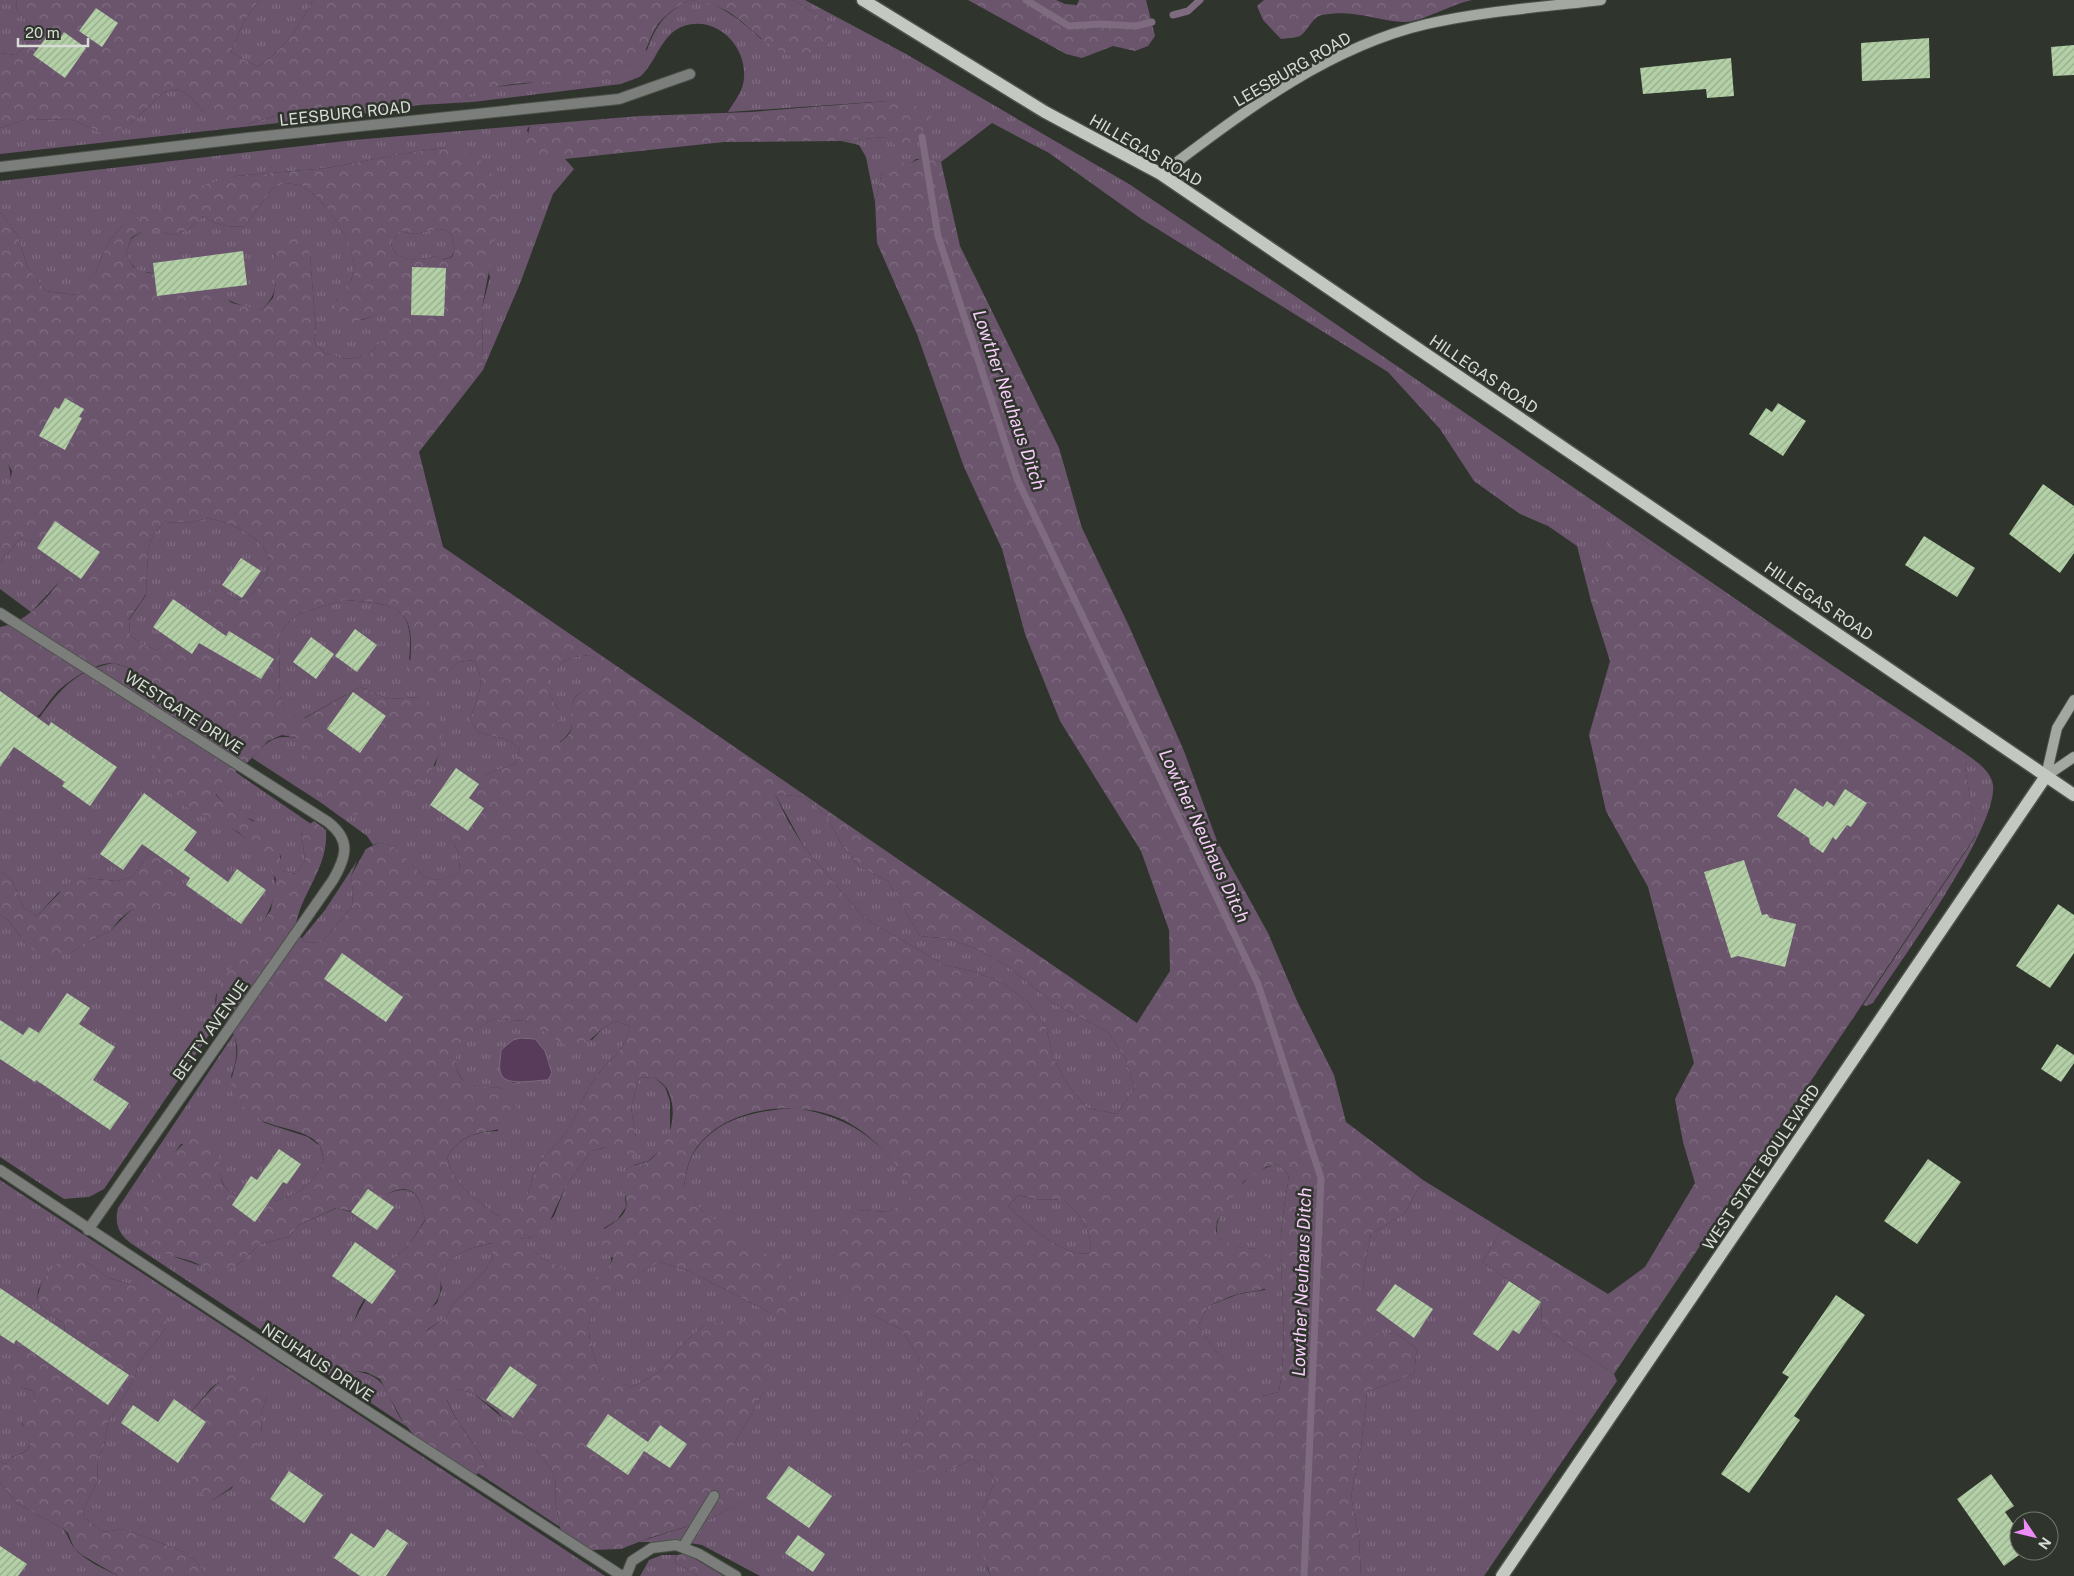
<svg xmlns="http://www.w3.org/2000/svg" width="2074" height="1576" font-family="'Public Sans',sans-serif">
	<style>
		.grass { fill: url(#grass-tufts); fill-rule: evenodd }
		.forest { fill: url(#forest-crowns); fill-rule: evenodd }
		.water { fill: #583a5a; stroke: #7e6b7f }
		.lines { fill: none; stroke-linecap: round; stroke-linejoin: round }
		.stream { stroke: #7e6b7f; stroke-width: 7 }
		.building { fill: url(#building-hatch) }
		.minor-casing { stroke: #4d534b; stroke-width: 12 }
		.secondary-casing { stroke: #4d534b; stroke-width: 12 }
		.primary-casing { stroke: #4d534b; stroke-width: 15 }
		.minor { stroke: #7b7e7a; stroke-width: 10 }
		.secondary { stroke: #a3a9a1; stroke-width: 10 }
		.primary { stroke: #c3c9c0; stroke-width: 12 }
		.labels { text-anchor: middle; stroke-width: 5; stroke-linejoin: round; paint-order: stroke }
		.street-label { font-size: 16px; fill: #d8dcd6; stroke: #2f352c }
		.water-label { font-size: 18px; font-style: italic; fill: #f8cefb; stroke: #2f352c }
	</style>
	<defs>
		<pattern id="grass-tufts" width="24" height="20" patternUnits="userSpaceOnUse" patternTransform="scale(1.25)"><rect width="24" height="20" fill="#6b556d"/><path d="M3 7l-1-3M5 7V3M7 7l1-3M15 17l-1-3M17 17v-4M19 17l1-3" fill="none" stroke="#7f6d81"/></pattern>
		<pattern id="forest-crowns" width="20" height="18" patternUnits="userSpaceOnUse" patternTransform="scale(1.25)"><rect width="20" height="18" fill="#6b556d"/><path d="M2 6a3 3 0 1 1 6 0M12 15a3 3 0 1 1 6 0" fill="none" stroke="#7f6d81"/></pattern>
		<pattern id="building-hatch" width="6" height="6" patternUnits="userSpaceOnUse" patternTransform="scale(1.25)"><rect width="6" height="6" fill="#b3d0a7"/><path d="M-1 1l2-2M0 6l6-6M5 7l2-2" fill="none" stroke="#96ac8d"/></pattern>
	</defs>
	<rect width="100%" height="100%" fill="#2f352c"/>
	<path class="grass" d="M 0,0 L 16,0 L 17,10 L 38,33 L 16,55 L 0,53 Z
		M 259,0 L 313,0 C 296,32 287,45 258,67 L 231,52 L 243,23 Z
		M 689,0 C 717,0 742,21 761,39 L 832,24 L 793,0 L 805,0 L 906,54 L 1129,184 L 1276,283 L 1858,683 L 1632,533 L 1595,591 L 1591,601 L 1577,546 L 1548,526 L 1520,514 L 1474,481 L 1440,429 L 1388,372 L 1143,220 L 1049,153 L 992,123 L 941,162 L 916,159 L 909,165 L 882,172 L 875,202 L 866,157 L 859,145 L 841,141 L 885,137 L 894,143 L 888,101 L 728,112 C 732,105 739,96 742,88 C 753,53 720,14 684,26 C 662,33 657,60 642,75 C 637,79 627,81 621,84 L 473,102 L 466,96 L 485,88 L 530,83 L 647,50 C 657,23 664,15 689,0 Z
		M 179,89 L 192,98 L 203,112 L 247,124 L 293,111 L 355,108 L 386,111 L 0,154 L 0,128 L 25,120 L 71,119 L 100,132 L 129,125 L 164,92 Z
		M 530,125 L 527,130 L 538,158 L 565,159 L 574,169 L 553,194 L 521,281 L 483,370 L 482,308 L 490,277 L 448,148 L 418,151 L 327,168 L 236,176 L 123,226 L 108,242 L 96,271 L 77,295 L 46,291 L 27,266 L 18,236 L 0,212 L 0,181 L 354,140 Z
		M 286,183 C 290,184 297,184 301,186 C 323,195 362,251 353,275 C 350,284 341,294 336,301 L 362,320 L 391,309 L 403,319 L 370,353 L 355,359 L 340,358 L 325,353 L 314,342 L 316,332 L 310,255 L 274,251 C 276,277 281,290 262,310 C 227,305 198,282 163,275 C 154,272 142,274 134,267 C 131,264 128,257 126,253 L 131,239 L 143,231 L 159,231 L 173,235 L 188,230 L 203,216 C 217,225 228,228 245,226 L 272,189 Z
		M 438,229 L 445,230 L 451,234 L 455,250 L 451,257 L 442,260 L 436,256 C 420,260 395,264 391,243 L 400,231 L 415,234 Z
		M 0,450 C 15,468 13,488 0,507 Z
		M 208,518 C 235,523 287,547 263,581 C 256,592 249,598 236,600 L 224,592 L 170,642 L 156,650 L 142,644 L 130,635 L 129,620 L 146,595 L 148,549 L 153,535 L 163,523 L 194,522 Z
		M 21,538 L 65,551 L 70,566 L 62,579 L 31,612 L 0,589 L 0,562 Z
		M 345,600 C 392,604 416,604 409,659 L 437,683 L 458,662 L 474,660 C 487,683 478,695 470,719 L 478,732 L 508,740 L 520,749 L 515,764 L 485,775 L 453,842 L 460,856 L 459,872 C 423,893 418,866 395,848 C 391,845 385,844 380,842 L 373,845 L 367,836 L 320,802 L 252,758 C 268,741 273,734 297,738 L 306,751 L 435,766 C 446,731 443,724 421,697 L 389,699 L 360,687 L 304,718 L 287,716 L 280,696 L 279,636 L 288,623 L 300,613 Z
		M 589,655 C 596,659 605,662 605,670 C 605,686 586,686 577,695 C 563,709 584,727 559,742 L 549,730 L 559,718 L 559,710 L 547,690 L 547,682 L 561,663 L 574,657 Z
		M 114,663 L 129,668 L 135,682 L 137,697 L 167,724 L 183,805 C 201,813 221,821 237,832 C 313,884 257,924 225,978 C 220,986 213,996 216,1006 C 217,1009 220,1013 222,1016 L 104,1189 L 89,1197 L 64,1199 L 0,1157 L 0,914 L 9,921 L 27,946 L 71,953 L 83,944 L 110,931 L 132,909 L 165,858 L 150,851 L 132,877 L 117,881 L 85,878 L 58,893 L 37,916 L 24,908 L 12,880 L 0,871 L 0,719 L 40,717 C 60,689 78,669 114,663 Z
		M 1966,754 C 1977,762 1991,771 1993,785 C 1998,828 1900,962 1873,1003 L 1866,1006 L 1863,1005 L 1976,836 L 1965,767 Z
		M 234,771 L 311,824 L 301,830 L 305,860 L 297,874 L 281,871 L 281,856 L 253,820 L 238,815 L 226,806 L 216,794 L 223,781 Z
		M 775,794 L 804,797 L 827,816 L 841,844 L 860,867 L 888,881 L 920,936 L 950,939 L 979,950 L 1006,965 L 1053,1003 L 1108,1032 L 1125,1058 L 1135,1088 L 1117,1114 L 1087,1108 L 1067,1084 L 1053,1057 L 1046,1027 L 1028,1002 L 1003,983 L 975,972 L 945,965 L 864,918 L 804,847 Z
		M 357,861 L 351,876 L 353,891 L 352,907 L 321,943 L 305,942 L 302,938 L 325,910 Z
		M 495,1019 L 526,1021 L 539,1028 L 592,1040 L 602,1029 L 616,1021 L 630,1026 C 623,1056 609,1057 594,1080 C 583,1095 578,1114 567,1131 C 559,1144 545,1153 538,1166 C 525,1189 534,1199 510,1219 C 493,1215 495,1213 482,1204 C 464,1190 453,1180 447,1157 C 460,1137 474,1132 498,1131 L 501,1088 C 492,1087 478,1088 470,1085 C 462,1082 458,1074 456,1067 C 451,1043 476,1027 495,1019 ZM 535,1039 L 545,1051 L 550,1065 L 528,1080 L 512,1083 Z
		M 234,1034 C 238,1050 237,1061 231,1076 L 241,1105 L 265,1123 L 308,1137 L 320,1146 L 324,1161 C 310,1192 279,1209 245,1198 C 236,1196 227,1192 223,1183 C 219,1175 220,1162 218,1153 L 181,1144 L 163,1169 L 175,1257 L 204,1267 L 209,1273 L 237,1265 L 260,1244 L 289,1237 L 299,1225 L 337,1208 L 351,1212 C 380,1200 417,1165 425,1220 L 407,1247 L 383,1268 L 359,1308 L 353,1323 L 351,1371 C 393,1374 385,1401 407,1427 L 132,1244 C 119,1235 114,1224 118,1208 Z
		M 654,1077 L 665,1087 L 670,1101 L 670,1132 L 664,1147 L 648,1161 L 634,1165 L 623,1177 L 626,1207 L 617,1220 L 604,1228 C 613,1258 620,1273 583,1282 C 562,1267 536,1257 518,1239 L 533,1237 L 554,1216 L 565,1188 L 591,1151 L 607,1147 L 620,1155 L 636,1138 L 631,1108 L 639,1078 Z
		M 797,1108 C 855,1119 885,1142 915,1194 L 889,1212 L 857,1210 L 869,1313 L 902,1330 L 918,1356 L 924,1387 L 919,1418 L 901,1444 L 945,1472 L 973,1459 L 996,1479 L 983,1508 L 987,1568 L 991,1576 L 760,1576 L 702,1545 L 684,1542 L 638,1542 L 708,1520 L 734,1506 L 734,1444 L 765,1390 L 703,1326 L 680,1347 L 660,1372 L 632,1387 L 602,1378 C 596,1363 584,1332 591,1317 C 601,1292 637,1274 660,1262 L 689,1271 L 771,1313 L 727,1229 L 702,1211 L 684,1187 C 686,1177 687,1165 692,1156 C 713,1118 757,1110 797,1108 Z
		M 1278,1164 L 1289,1175 C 1286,1197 1281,1221 1281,1243 C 1281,1294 1288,1342 1279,1392 L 1262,1396 L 1215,1350 L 1198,1326 L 1208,1306 L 1239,1294 L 1265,1290 L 1257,1249 C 1245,1248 1228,1248 1220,1238 C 1208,1225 1234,1192 1244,1182 C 1253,1172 1266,1167 1278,1164 Z
		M 0,1180 L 605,1576 L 207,1576 L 196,1561 L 184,1552 L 124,1529 L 103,1532 L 84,1517 L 83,1510 L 97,1483 L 98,1459 L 104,1446 L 108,1422 L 135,1378 L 138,1364 L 166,1328 L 138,1286 L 108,1278 L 84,1260 L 47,1274 L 38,1290 L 37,1302 L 46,1313 L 64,1323 L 65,1336 L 20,1387 L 33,1391 L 35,1398 L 22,1424 C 33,1443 34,1451 11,1457 L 6,1464 L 0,1462 ZM 229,1374 L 267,1396 L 261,1415 L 262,1436 L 232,1488 L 213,1500 C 181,1474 185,1458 184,1420 L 211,1388 Z
		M 1423,1180 L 1502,1229 L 1482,1262 L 1541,1302 L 1542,1326 L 1614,1374 L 1617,1381 L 1484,1576 L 1361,1576 L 1359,1538 L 1351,1496 L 1361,1447 L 1367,1392 L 1414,1374 L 1417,1349 L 1396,1333 L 1365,1335 L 1363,1273 L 1371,1234 L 1405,1213 Z
		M 1019,1195 L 1033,1199 L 1064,1200 C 1081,1215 1091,1228 1091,1252 C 1068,1262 1023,1221 1008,1206 Z
		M 492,1243 L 493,1258 L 484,1272 L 452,1305 L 446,1318 L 425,1331 L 419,1328 L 425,1312 L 437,1303 L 442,1288 L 438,1273 C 452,1254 469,1248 492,1243 Z
		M 458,1389 L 473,1393 L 531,1442 L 555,1475 L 556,1506 L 560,1527 L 478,1473 L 486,1466 C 476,1442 456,1425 447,1399 Z
		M 0,1483 L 18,1504 L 62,1528 C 68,1534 69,1541 74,1548 C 84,1560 104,1569 118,1576 L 0,1576 Z
		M 662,1555 L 677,1555 L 675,1562 C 682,1569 691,1569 697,1576 L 640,1576 L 649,1560 Z"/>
	<path class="forest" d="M 16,0 L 259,0 L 243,23 L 231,52 L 258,67 C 287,45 296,32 313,0 L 689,0 C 677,7 662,16 655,29 C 644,49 645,66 620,76 C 605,81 586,80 571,81 C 535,82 499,82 466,96 L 473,102 L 419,105 L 386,111 L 355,108 L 293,111 L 247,124 L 231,124 L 216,121 L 203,112 L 192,98 L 179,89 L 164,92 L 129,125 L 115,131 L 100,132 L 71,119 L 25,120 L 0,128 L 0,53 L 16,55 L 38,33 L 17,10 Z
		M 693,0 L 793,0 L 832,24 L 827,49 C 783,75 760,31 727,11 C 717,6 704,3 693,0 Z
		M 968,0 L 1056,0 L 1065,4 L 1077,5 L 1079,0 L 1146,0 L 1155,36 L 1148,46 L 1135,51 L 1113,46 L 1082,58 L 1066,54 Z
		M 1264,0 L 1472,0 C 1451,4 1421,23 1403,22 C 1373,20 1354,9 1322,15 C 1312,17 1308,31 1300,36 C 1295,38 1286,38 1281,39 L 1263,20 L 1257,6 Z
		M 888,101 C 909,104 931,105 936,128 L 901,150 L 885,137 L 841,141 L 724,142 L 565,159 L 538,159 L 526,144 L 530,125 L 640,116 L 751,112 Z
		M 448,148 L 477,157 L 497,180 L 500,212 L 482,308 L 483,370 L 419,452 L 443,547 L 1137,1023 L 1170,971 L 1169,930 L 1141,851 L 1060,721 L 1025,634 L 1002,549 L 964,467 L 917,334 L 877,243 L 875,202 L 882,172 L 895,159 L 909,165 C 921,155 927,160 941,162 L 960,246 L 1059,448 L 1082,528 L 1128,624 L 1184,751 L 1217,841 L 1268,933 L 1297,1001 L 1334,1075 L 1346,1122 L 1423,1180 L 1405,1213 L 1371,1234 L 1363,1273 L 1366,1334 L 1396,1333 L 1417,1349 L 1414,1374 L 1367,1392 L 1361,1447 L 1351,1496 L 1359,1538 L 1361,1576 L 991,1576 L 976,1538 L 983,1508 L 996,1479 L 973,1459 L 945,1472 L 915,1470 L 901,1443 L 919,1418 L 923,1387 L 918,1356 L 902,1330 L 869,1313 L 843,1296 L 837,1266 L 839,1235 L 857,1210 L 889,1212 L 914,1194 C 900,1168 880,1142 854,1126 C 808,1096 718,1103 691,1157 C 687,1165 686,1177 684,1186 L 702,1211 L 780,1263 L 800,1287 L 802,1317 L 771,1313 L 689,1271 L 660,1262 C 637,1274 602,1292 591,1317 C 584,1332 596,1363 602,1377 L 632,1387 L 660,1372 L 680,1347 L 703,1326 L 734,1318 L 764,1329 L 770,1361 L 765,1390 L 734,1444 L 734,1506 L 708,1520 L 649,1538 L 621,1549 L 591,1550 L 562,1537 L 556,1506 L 555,1475 L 531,1442 L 507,1423 L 497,1411 L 473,1393 L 458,1389 L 447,1400 C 456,1425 476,1442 486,1466 L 474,1477 L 423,1446 L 403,1422 L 380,1379 L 366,1372 L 351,1371 L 337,1365 L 335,1349 L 353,1323 L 383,1268 L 407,1247 L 425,1221 C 418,1169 386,1192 360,1213 L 336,1208 L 299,1225 L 289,1237 L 260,1244 L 237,1265 L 224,1273 L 209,1273 C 197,1258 177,1260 161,1251 C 116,1223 163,1154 195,1136 L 210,1139 C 213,1144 217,1148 218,1153 C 221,1162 219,1175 223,1184 C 228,1192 236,1196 245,1198 C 279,1209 310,1192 324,1161 C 323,1157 322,1150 320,1146 C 310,1131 283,1129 268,1123 C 258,1120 247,1111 240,1104 C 221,1082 240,1069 237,1046 C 235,1030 224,1019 216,1006 L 217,990 L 235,961 L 271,910 L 276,879 L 260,852 L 238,832 L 183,805 L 160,784 L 155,752 L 167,724 C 132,719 140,693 129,668 C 124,666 119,664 114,663 C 96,662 71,679 58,691 C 46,703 43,715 27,726 L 0,719 L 0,627 C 30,622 55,590 70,566 L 65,551 L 21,538 L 0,562 L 0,507 L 9,486 L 12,471 L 0,450 L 0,212 L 18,236 L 27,266 L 46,291 L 76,295 L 96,271 L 108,242 L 123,226 L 206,184 L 236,176 L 327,168 L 418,151 ZM 286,183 C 290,184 297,184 301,186 C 323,195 362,251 353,276 C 350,285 339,292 336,302 C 334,306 335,312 334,317 L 348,324 L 391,310 L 402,319 L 370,353 L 355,359 L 340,358 L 325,353 L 314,342 L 316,332 L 310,255 L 305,240 L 294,229 L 280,237 L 274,251 L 276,283 L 273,298 L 262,310 L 232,303 L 194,276 L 148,273 L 133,267 L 126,253 L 131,238 L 143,231 L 159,231 L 173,235 L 188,230 L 203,216 C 217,225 228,228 245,226 L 272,189 ZM 438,229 L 445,230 L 451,234 L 455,250 L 452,257 L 443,260 L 436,256 C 420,260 395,264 391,243 L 400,231 L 415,234 ZM 208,518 C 235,523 287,547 263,581 C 256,592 249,598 236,600 L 224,592 L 210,589 C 188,612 186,633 156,650 L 142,644 L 130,635 L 129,619 L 146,594 L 148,549 L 153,535 L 163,523 L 194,522 ZM 345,600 C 377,603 412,601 411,643 C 411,654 410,664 410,675 L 422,685 L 437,684 L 458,662 L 474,660 C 487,683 478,695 470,719 L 478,732 L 508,740 L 520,749 L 515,764 L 485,775 L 473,785 L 457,812 L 452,827 L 453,842 L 460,856 L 459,872 C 422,893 418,865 395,848 C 391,845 385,844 380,842 L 366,849 L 351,876 L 353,891 L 352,907 L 321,943 L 305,942 L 295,930 C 299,894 329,869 326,830 L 314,821 L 301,830 L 305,860 L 297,874 L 282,871 C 279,814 245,829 216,795 L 223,781 L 247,763 L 268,741 L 282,735 L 297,738 C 310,758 316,795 333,809 C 351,822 368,811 386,803 C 395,799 409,795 416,788 C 437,770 453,731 433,706 C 430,702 425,699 421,697 L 389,699 L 360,687 L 305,718 L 287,715 L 280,696 L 279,636 L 288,623 L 300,613 ZM 589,655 C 600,661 607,664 603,678 C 595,686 580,689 574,699 C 565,715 582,729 560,742 L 550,730 L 559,718 L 559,710 L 547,690 L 547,683 L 561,663 L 574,657 ZM 775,794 L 804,797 L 827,816 L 841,844 L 860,867 L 888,881 L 920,936 L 950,939 L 979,950 L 1006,965 L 1053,1003 L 1108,1032 L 1125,1058 L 1135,1088 L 1117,1114 L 1087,1108 L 1067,1084 L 1053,1057 L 1046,1027 L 1028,1002 L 1003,983 L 975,972 L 945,965 L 864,918 L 804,847 L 788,821 ZM 495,1019 L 526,1021 L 565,1045 L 580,1049 L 602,1029 L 616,1021 L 630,1026 C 623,1056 609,1057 594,1080 C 583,1095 578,1114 567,1131 C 559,1144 545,1153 538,1166 C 525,1190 534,1199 509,1218 C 492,1215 495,1213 482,1204 C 464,1190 453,1180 447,1157 C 466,1128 483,1135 512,1126 C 516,1117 520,1107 513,1097 C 503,1082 485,1090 471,1085 C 458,1081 453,1065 457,1054 C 463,1036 479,1026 495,1019 ZM 654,1077 C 658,1080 663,1084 666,1087 C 680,1111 671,1144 650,1160 C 643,1165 632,1163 626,1171 C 617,1182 629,1196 626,1208 C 622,1221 607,1225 599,1234 L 600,1250 L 613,1258 C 607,1274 598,1278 583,1281 C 562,1267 536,1257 519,1239 L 533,1237 L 546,1229 L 565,1188 L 591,1151 L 606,1147 L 620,1155 L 635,1154 L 636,1138 L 631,1108 L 639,1078 ZM 1278,1164 L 1289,1175 C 1286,1197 1281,1221 1281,1243 C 1281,1294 1288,1342 1279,1392 L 1263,1396 L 1215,1350 L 1198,1326 L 1208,1306 C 1218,1302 1228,1297 1238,1294 C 1254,1290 1271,1293 1278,1275 L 1272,1260 L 1257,1249 L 1237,1247 L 1221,1239 L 1216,1231 L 1217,1221 L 1244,1181 L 1266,1167 ZM 1019,1195 L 1034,1199 L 1064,1200 C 1081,1215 1091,1228 1091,1252 C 1068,1262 1023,1221 1008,1206 ZM 491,1243 L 493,1258 L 484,1272 L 452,1305 L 446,1318 L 426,1331 L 420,1328 C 428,1301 446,1306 439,1273 C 452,1254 469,1248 491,1243 Z
		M 1632,533 L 1966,754 L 1965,767 L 1976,835 L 1614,1374 L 1542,1326 L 1541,1302 L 1482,1262 L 1502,1229 L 1608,1294 L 1645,1267 L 1695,1183 L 1683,1142 L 1675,1099 L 1694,1063 L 1648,887 L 1606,811 L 1589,735 L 1610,661 L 1591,601 L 1597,561 L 1610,543 Z
		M 150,851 L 176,861 L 180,875 L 176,891 L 166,902 L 154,911 L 132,909 L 120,919 L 110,931 L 83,944 L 71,953 L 55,956 L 40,954 L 27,946 L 9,921 L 0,914 L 0,871 L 12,880 L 24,908 L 37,916 L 70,882 L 85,878 L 117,881 L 132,877 Z
		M 72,1256 L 84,1260 L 108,1278 L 138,1286 L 154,1296 L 167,1313 L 166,1328 L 138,1364 L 135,1378 L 108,1422 L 104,1446 L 98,1459 L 97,1483 L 83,1510 L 84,1517 L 103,1532 L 124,1529 L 184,1552 L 196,1561 L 207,1576 L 118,1576 L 82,1555 L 74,1548 L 68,1533 L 62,1528 L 18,1504 L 0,1483 L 0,1462 L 6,1464 L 11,1457 C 48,1448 17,1433 23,1414 C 25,1409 32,1403 35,1398 L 33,1391 C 26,1388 17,1387 10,1383 C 0,1371 19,1342 33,1338 C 42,1335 55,1337 65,1336 L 64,1323 L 46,1313 L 37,1302 C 39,1281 51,1263 72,1256 Z
		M 243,1371 L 256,1378 L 267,1396 L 261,1415 L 262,1436 L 257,1458 L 246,1477 L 213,1500 C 192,1496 179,1449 181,1430 C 181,1420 219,1380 228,1374 C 232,1372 238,1372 243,1371 Z
		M 685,1553 L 724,1576 L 697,1576 C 691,1569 682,1569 675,1562 L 677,1555 Z"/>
	<path class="water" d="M 520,1038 L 535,1039 L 545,1051 L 552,1073 L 548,1080 C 536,1080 505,1087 501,1074 C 498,1067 501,1057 501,1050 L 513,1040 Z"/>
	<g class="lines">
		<path class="stream" d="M 1026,0 L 1069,26 L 1100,24 L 1136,26 L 1152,22
			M 1173,15 L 1188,11 L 1200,0
			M 922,137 L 938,236 L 1017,479 L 1258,984 L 1321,1178 L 1304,1576"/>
	</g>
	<path class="building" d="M 96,8 L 118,23 L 102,47 L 79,31 Z
		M 51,31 L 60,38 L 64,32 L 86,48 L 65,78 L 33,55 Z
		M 1929,38 L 1930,78 L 1862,81 L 1861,43 Z
		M 2074,45 L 2074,75 L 2053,76 L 2051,47 Z
		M 1731,58 L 1734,96 L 1707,98 L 1706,89 L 1643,94 L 1640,68 Z
		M 243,251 L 247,285 L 157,296 L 153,263 Z
		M 412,267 L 446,268 L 444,316 L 411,315 Z
		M 65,398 L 84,409 L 79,417 L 82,418 L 65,450 L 39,436 L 55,407 L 59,409 Z
		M 1778,403 L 1806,421 L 1783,456 L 1749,434 L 1766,408 L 1772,412 Z
		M 2043,484 L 2074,506 L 2074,553 L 2060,573 L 2009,534 Z
		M 55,521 L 100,552 L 81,579 L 37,548 Z
		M 1924,536 L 1975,568 L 1957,597 L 1905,565 Z
		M 241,558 L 261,571 L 242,598 L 222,585 Z
		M 173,599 L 226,636 L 229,631 L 274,659 L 261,679 L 199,643 L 192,654 L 153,627 Z
		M 355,629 L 377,645 L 357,672 L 335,656 Z
		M 311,637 L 334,654 L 316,679 L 293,662 Z
		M 0,691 L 49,726 L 51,722 L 117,767 L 90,806 L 62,786 L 65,782 L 14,747 L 0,767 Z
		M 353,692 L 386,716 L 360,753 L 327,729 Z
		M 456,768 L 479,784 L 469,798 L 484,808 L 468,831 L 430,805 Z
		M 1795,788 L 1823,807 L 1827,801 L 1834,806 L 1845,789 L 1867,803 L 1851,827 L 1847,825 L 1836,840 L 1833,837 L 1823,853 L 1810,844 L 1809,838 L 1777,816 Z
		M 144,793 L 197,832 L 184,850 L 228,882 L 237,869 L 266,890 L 241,924 L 186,885 L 190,878 L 142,844 L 123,870 L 100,854 Z
		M 1744,860 L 1762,915 L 1767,914 L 1770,918 L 1796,924 L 1785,967 L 1738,956 L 1731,958 L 1704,872 Z
		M 2058,904 L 2074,915 L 2074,953 L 2050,988 L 2016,966 Z
		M 342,953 L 403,997 L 386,1022 L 324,979 Z
		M 67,993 L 90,1008 L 79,1024 L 115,1047 L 93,1080 L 129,1103 L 110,1130 L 36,1080 L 35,1082 L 0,1059 L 0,1020 L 23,1035 L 29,1027 L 39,1033 Z
		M 2057,1044 L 2074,1055 L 2074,1063 L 2061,1082 L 2041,1069 Z
		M 279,1149 L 301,1164 L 287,1184 L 283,1182 L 255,1222 L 232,1205 L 251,1176 L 257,1180 Z
		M 1928,1159 L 1961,1182 L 1917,1244 L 1884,1221 Z
		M 368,1189 L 394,1207 L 377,1230 L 351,1212 Z
		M 355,1242 L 396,1271 L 372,1304 L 332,1276 Z
		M 1509,1281 L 1541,1302 L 1519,1334 L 1513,1330 L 1498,1351 L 1473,1334 Z
		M 1395,1284 L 1433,1309 L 1414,1338 L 1376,1310 Z
		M 0,1288 L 129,1375 L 108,1405 L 16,1340 L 14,1344 L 0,1335 Z
		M 1836,1295 L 1865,1315 L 1794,1416 L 1800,1420 L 1749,1493 L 1721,1474 L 1789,1377 L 1782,1373 Z
		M 510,1366 L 537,1385 L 513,1418 L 486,1400 Z
		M 174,1399 L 206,1422 L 178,1463 L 121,1423 L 133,1405 L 158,1422 Z
		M 608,1414 L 648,1442 L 660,1425 L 687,1444 L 670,1468 L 644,1451 L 628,1475 L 586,1446 Z
		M 789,1466 L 832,1496 L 809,1528 L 766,1498 Z
		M 289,1471 L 323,1495 L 304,1523 L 270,1499 Z
		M 1991,1474 L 2014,1506 L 2005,1512 L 2019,1532 L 2019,1555 L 2004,1566 L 1957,1499 Z
		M 387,1529 L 408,1543 L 386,1576 L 360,1576 L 334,1558 L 351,1533 L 374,1548 Z
		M 798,1535 L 825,1554 L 813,1572 L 785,1553 Z
		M 0,1546 L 27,1564 L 18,1576 L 0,1576 Z"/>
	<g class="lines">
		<defs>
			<path id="minor" d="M 0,167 L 247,138 L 619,99 L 690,74
				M 0,613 L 328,822 C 351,840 347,856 333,880 L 88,1230
				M 0,1170 L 285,1358 L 622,1576
				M 683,1547 L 714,1496
				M 626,1576 L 632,1561 L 652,1548 L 676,1545 L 699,1554 L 736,1576"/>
			<path id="secondary" d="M 1161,174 C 1242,113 1327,47 1427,24 C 1483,11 1544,7 1601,0
				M 2046,776 L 2057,728 L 2074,700
				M 2046,776 L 2074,757"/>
			<path id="primary" d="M 863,0 L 1045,112 L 1161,174 L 2074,795
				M 1502,1576 L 2046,776"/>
		</defs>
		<use href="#minor" class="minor-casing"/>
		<use href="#secondary" class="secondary-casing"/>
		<use href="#primary" class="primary-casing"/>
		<use href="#minor" class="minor"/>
		<use href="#secondary" class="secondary"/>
		<use href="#primary" class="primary"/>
	</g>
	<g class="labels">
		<g class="street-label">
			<text transform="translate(1292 69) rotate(-30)" y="6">LEESBURG ROAD</text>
			<text transform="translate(345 113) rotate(-6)" y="6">LEESBURG ROAD</text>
			<text transform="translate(1146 150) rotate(30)" y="6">HILLEGAS ROAD</text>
			<text transform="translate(1484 374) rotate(34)" y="6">HILLEGAS ROAD</text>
			<text transform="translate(1819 601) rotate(34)" y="6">HILLEGAS ROAD</text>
			<text transform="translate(184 712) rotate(33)" y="6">WESTGATE DRIVE</text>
			<text transform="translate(210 1030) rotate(-55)" y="6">BETTY AVENUE</text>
			<text transform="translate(1761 1167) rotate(-56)" y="6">WEST STATE BOULEVARD</text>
			<text transform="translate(318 1362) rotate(33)" y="6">NEUHAUS DRIVE</text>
		</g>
		<g class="water-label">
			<text transform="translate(1009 400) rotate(71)" y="6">Lowther Neuhaus Ditch</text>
			<text transform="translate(1204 836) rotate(65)" y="6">Lowther Neuhaus Ditch</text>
			<text transform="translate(1302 1282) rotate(-88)" y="6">Lowther Neuhaus Ditch</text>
		</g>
	</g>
	<g transform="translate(2034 1536) rotate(125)"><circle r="24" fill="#2f352c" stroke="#737870"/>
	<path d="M0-4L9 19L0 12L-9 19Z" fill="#ee8bf8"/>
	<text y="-8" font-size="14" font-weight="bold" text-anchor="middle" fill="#d8dcd6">N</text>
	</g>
	<path d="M18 38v8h70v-8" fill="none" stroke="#d8dcd6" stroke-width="2.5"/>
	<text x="25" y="38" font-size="15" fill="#d8dcd6" stroke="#2f352c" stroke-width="4" paint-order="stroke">20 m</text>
</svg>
